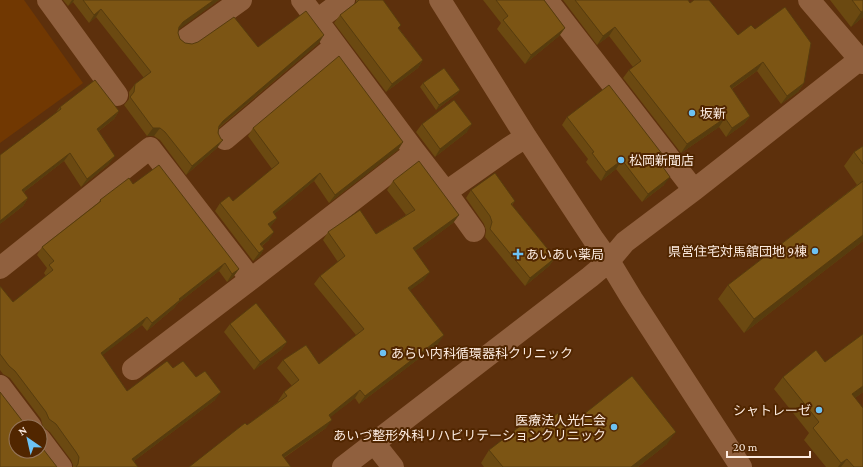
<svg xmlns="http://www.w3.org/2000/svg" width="863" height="467" font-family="'Crimson Pro','Noto Sans JP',serif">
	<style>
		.green { fill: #713802 }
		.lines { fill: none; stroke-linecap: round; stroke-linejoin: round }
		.minor { stroke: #90603e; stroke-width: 22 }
		.wall { fill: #6b4911 }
		.shaded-wall { fill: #573c0e }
		.building { fill: #7c5514; stroke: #573c0e }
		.poi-dot { fill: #6dc2f3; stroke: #512600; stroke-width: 1.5 }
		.labels { text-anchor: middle; stroke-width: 4; stroke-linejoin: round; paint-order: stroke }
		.poi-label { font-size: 13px; fill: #fcebe0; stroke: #512600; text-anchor: start }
	</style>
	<rect width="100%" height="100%" fill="#5d300c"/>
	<path class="green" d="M 0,0 L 24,0 L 83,83 L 0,143 Z"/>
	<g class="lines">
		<path class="minor" d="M 48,0 L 117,95
			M 440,0 L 526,137 L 594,240 L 609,261 L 632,299 L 741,467
			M 547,0 L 694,190
			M 809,0 L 863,63
			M 317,20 L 344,0
			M 185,40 L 241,0
			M 225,139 L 335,46
			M 415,152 L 446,192 L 474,231
			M 446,192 L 510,147 L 526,137
			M 0,268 L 150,148 L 251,279
			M 133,369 L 251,279 L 415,152 L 302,0
			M 0,386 L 31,427
			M 40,439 L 61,467
			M 374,443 L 393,467
			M 343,467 L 590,277 L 609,261 L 625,242 L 694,190 L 863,57"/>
	</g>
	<path class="wall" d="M 63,0 L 219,0 L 179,29 L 178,33 L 180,39 L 185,43 L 192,44 L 258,47 L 319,43 L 219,128 L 217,148 L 186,175 L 160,140 L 154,136 L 147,136 L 124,105 L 129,99 L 129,92 L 135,84 L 144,78 L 96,17 L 89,23 L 73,2 L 68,6 Z
		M 356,0 L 377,0 L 423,60 L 418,68 L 386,92 L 334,23 L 340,15 L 356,3 Z
		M 483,0 L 544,0 L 565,28 L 559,36 L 525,64 L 497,29 L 501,23 Z
		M 563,0 L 688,0 L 690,3 L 738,35 L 755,29 L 804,83 L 798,92 L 781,104 L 757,71 L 732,89 L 750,116 L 744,124 L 726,137 L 719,127 L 681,153 L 623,78 L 629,70 L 633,67 L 609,36 L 597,45 Z
		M 830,0 L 863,0 L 863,17 L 851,27 Z
		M 423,83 L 460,90 L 457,94 L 436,110 L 420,87 Z
		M 60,107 L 119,111 L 114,119 L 99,131 L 109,164 L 81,187 L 64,161 L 24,192 L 28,198 L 23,206 L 0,224 L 57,111 Z
		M 567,117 L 661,165 L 664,185 L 642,202 L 616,169 L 601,181 L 586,162 L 588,159 L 562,125 Z
		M 422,124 L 467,132 L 435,157 L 416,132 Z
		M 253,128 L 403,142 L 398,150 L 329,203 L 314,181 L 274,214 L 277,218 L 270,227 L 269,240 L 262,246 L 264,249 L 259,257 L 253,261 L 215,211 L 220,203 L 233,201 L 272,169 L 248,136 Z
		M 863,146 L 863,241 L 744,333 L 718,299 L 728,285 L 857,185 L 844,166 L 854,152 Z
		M 393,181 L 459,215 L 453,223 L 415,251 L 424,280 L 410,290 L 438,344 L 359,404 L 355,398 L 330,417 L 326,428 L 284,458 L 247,425 L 279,401 L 278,401 L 284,392 L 292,386 L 277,368 L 283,360 L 319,364 L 356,335 L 314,284 L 320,276 L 338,262 L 323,240 L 328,232 L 376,234 L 406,215 L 387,190 Z
		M 133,184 L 239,269 L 233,277 L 227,282 L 219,271 L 177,304 L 174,308 L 147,331 L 142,325 L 102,355 L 127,391 L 173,368 L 196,377 L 215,400 L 134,461 L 138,467 L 73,467 L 73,465 L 71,460 L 50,432 L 43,427 L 41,419 L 10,378 L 3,374 L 0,370 L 0,286 L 13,302 L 46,276 L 44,273 L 47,268 L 37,255 L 42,247 L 99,202 L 100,200 Z
		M 471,190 L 515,201 L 512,205 L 555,258 L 549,266 L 525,286 L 485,237 L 486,230 L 484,224 L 466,198 Z
		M 230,324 L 287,342 L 281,350 L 254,370 L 224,332 Z
		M 863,334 L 863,392 L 855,398 L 863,467 L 826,467 L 804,440 L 809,433 L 774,389 L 783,377 L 825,362 Z
		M 569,426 L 667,444 L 638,467 L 484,467 L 481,463 L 489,450 L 540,427 Z"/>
	<path class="shaded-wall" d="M 72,0 L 74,0 L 73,2 L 68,6 Z
		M 214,0 L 219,0 L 178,30 L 174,35 L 183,22 Z
		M 101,9 L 96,17 L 89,23 L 94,15 Z
		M 863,11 L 863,17 L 851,27 L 861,12 Z
		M 615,27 L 609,36 L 597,45 L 603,36 Z
		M 565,28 L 559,36 L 525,64 L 531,55 Z
		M 324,35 L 319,43 L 217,129 L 223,121 Z
		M 423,60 L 418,68 L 386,92 L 392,84 Z
		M 763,62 L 757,71 L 724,94 L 730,86 Z
		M 804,83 L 798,92 L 781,104 L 787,96 Z
		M 460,90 L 457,94 L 436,110 L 439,105 Z
		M 119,111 L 114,119 L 91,137 L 97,129 Z
		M 750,116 L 744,124 L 726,137 L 732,128 Z
		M 725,118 L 719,127 L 681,153 L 687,144 Z
		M 472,124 L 467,132 L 435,157 L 440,149 Z
		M 153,128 L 160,128 L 154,136 L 147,136 Z
		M 223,140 L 217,148 L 186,175 L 192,166 Z
		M 403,142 L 398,150 L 329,203 L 335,195 Z
		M 70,153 L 64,161 L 16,198 L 22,190 Z
		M 115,156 L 109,164 L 81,187 L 87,179 Z
		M 666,159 L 660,167 L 660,163 Z
		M 622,160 L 616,169 L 601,181 L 606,172 Z
		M 320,173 L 314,181 L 267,220 L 273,212 Z
		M 670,177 L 664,185 L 642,202 L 648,194 Z
		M 28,198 L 23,206 L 0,224 L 0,221 Z
		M 459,215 L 453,223 L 407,257 L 413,248 Z
		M 277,218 L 271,226 L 263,232 L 268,224 Z
		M 274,232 L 269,240 L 256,250 L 260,244 Z
		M 863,235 L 863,241 L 744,333 L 754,319 Z
		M 264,249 L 259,257 L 253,261 L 259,253 Z
		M 555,258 L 549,266 L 525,286 L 530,278 Z
		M 225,263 L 219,271 L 177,304 L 174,308 L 147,331 L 152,323 L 179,299 Z
		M 239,269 L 233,277 L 227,282 L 232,274 Z
		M 430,272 L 424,280 L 403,296 L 408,288 Z
		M 147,317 L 142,325 L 95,361 L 101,353 Z
		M 444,335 L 438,344 L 359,404 L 365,396 Z
		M 287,342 L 281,350 L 254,370 L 260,362 Z
		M 863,386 L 863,392 L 843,407 L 852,394 Z
		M 360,390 L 355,398 L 323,423 L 329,415 Z
		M 221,392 L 215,400 L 126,467 L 132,459 Z
		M 332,420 L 326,428 L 276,463 L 282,455 Z
		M 676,432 L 667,444 L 638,467 L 631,467 Z
		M 847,459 L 841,467 L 838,467 L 841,463 Z"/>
	<path class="building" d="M 83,0 L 214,0 L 183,22 L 179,27 L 178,33 L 180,39 L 185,43 L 192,44 L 198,42 L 234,17 L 258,47 L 306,11 L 324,35 L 223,121 L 219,126 L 218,133 L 221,139 L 223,140 L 192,166 L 165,132 L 160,128 L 153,128 L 130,97 L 134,92 L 135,84 L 151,72 L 101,9 L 94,15 Z
		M 359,0 L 383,0 L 401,25 L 398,28 L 423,60 L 392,84 L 340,15 L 357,2 Z
		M 496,0 L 544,0 L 565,28 L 531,55 L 503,20 L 508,16 Z
		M 575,0 L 688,0 L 690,3 L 694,0 L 709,0 L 738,35 L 751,25 L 755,29 L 785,7 L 811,43 L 804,83 L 787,96 L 763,62 L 730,86 L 750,116 L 732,128 L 725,118 L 687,144 L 629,70 L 641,61 L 615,27 L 603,36 Z
		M 852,0 L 863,0 L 863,11 L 861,12 Z
		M 339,56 L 403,142 L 335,195 L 320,173 L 273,212 L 277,218 L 268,224 L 274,232 L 260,244 L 264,249 L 259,253 L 220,203 L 229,196 L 233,201 L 279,163 L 253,128 Z
		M 444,68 L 460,90 L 439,105 L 423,83 Z
		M 95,80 L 119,111 L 97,129 L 115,156 L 87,179 L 70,153 L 22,190 L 28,198 L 0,221 L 0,155 L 61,109 L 60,107 Z
		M 609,85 L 666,159 L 660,163 L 670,177 L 648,194 L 622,160 L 606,172 L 592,153 L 594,152 L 567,117 Z
		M 454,100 L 472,124 L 440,149 L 422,124 Z
		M 863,146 L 863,164 L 854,152 Z
		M 419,161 L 459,215 L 413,248 L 430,272 L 408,288 L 444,335 L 365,396 L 360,390 L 329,415 L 332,420 L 282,455 L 291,467 L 189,467 L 245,423 L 247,425 L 287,396 L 284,392 L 299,380 L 283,360 L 306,345 L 319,364 L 364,329 L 320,276 L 345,256 L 328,232 L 360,210 L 376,234 L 415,210 L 393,181 Z
		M 159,165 L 239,269 L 232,274 L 225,263 L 179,299 L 180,300 L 152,323 L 147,317 L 101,353 L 127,391 L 167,361 L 173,368 L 183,361 L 196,377 L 205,371 L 221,392 L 132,459 L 138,467 L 76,467 L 78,464 L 79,457 L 76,452 L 56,424 L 49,419 L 46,412 L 15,371 L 9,366 L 0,354 L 0,286 L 13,302 L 53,270 L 49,265 L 54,261 L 42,247 L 101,201 L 100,200 L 129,178 L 133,184 Z
		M 495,173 L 515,201 L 511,204 L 555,258 L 530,278 L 490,229 L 492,222 L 490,216 L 471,190 Z
		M 863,181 L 863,235 L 754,319 L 728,285 Z
		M 256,303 L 287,342 L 260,362 L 230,324 Z
		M 863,334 L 863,386 L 852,394 L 863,408 L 863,467 L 854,467 L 847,459 L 841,463 L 813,428 L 819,422 L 783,377 L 816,350 L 825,362 Z
		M 632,376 L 676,432 L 631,467 L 503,467 L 489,450 L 532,417 L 540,427 L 558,413 L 569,426 Z
		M 0,392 L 27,427 L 16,427 L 16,451 L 40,451 L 40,445 L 57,467 L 0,467 Z"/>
	<g class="poi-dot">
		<circle cx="692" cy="113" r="4"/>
		<circle cx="621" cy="160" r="4"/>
		<circle cx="815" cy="251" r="4"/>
		<path d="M516 248h4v4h4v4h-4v4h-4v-4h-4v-4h4z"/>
		<circle cx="383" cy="353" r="4"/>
		<circle cx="819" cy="410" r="4"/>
		<circle cx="614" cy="427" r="4"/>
	</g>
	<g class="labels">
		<g class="poi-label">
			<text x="700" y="118">坂新</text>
			<text x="629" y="165">松岡新聞店</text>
			<text x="807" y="256" text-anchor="end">県営住宅対馬舘団地 9棟</text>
			<text x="526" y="259">あいあい薬局</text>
			<text x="391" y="358">あらい内科循環器科クリニック</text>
			<text x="811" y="415" text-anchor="end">シャトレーゼ</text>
			<text x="606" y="425" text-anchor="end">医療法人光仁会<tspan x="606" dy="15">あいづ整形外科リハビリテーションクリニック</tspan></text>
		</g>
	</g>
	<g transform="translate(28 439) rotate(326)"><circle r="19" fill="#512600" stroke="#95755a"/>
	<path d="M0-3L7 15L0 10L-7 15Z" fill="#6dc2f3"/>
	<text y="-6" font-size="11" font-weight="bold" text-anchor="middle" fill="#fcebe0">N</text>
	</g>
	<path d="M727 451v6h83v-6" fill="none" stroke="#fcebe0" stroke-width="2"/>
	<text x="733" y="451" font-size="12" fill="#fcebe0" stroke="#512600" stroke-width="3" paint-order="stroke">20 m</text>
</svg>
